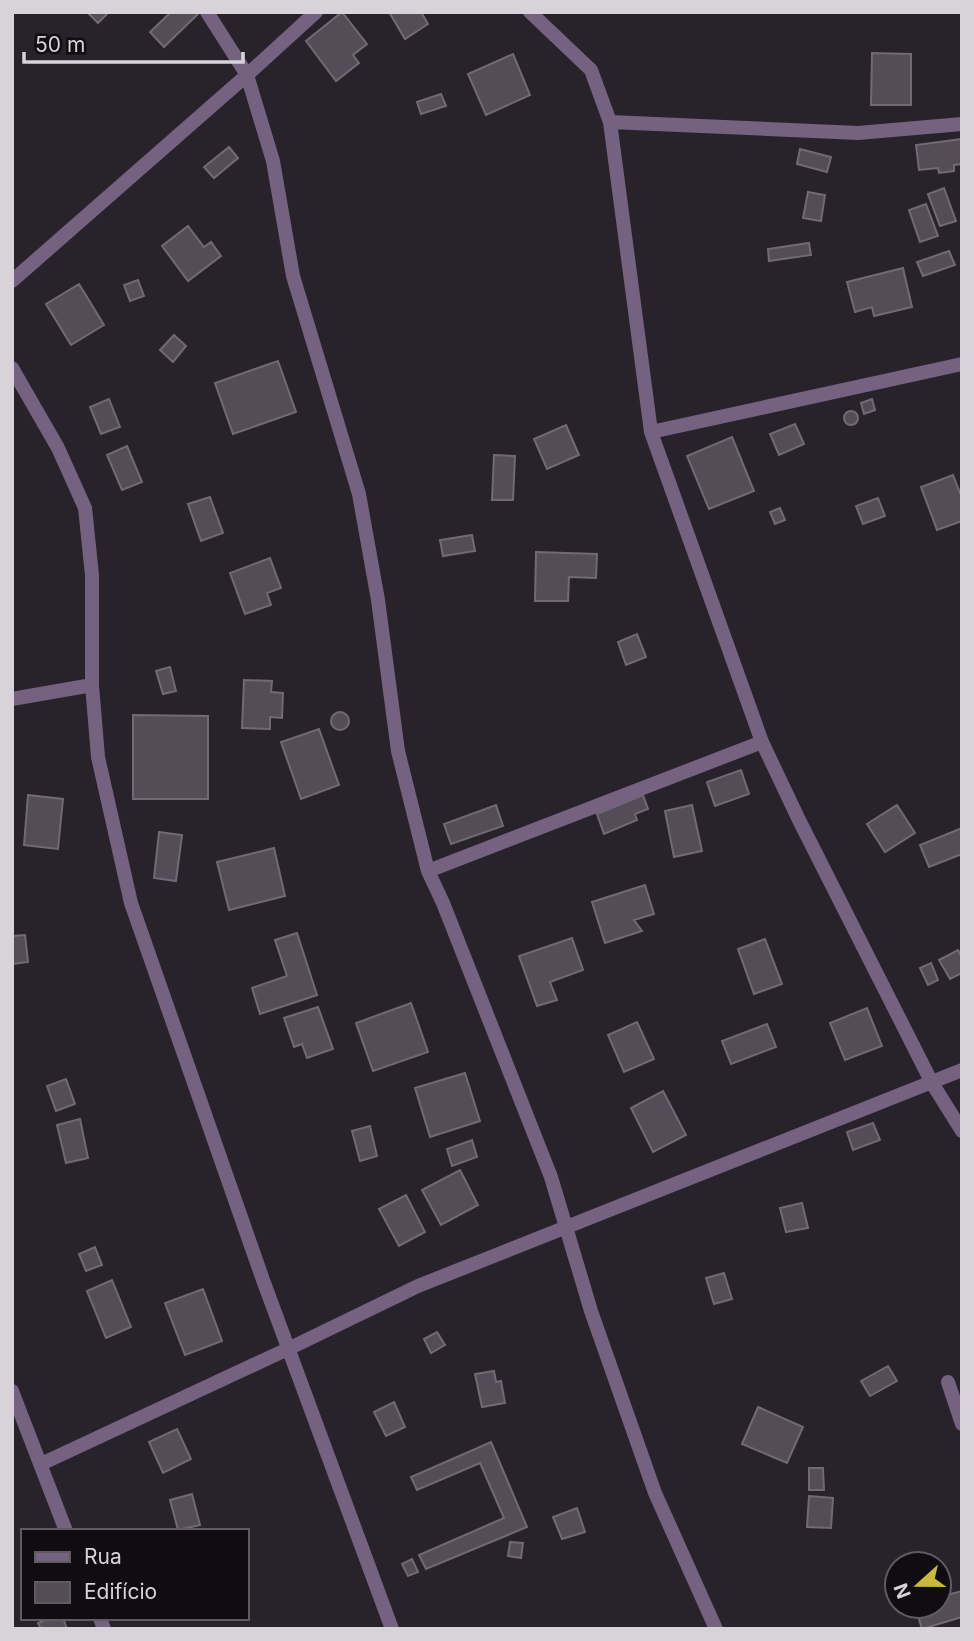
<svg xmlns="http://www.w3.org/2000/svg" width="974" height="1641" font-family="Inter,sans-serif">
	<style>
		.building { fill: #544d58; stroke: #716a75; stroke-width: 2 }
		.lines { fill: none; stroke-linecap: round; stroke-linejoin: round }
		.street { stroke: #756281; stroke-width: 14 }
	</style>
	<rect width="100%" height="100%" fill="#28222b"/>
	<path class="building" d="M 87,12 L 109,12 L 98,23 Z
		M 171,12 L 199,13 L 164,47 L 150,32 Z
		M 342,12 L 367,44 L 353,55 L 359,63 L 336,81 L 306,41 Z
		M 389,12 L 421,12 L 428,24 L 405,39 Z
		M 872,53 L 911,54 L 911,105 L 871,105 Z
		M 513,54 L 530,95 L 486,115 L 468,74 Z
		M 441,94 L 446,106 L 421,114 L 417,102 Z
		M 962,139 L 962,164 L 954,165 L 954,171 L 939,173 L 938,168 L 919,170 L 916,145 Z
		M 229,147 L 238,158 L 214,178 L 204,167 Z
		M 800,149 L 831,157 L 827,172 L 797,164 Z
		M 944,188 L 956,221 L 940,226 L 928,194 Z
		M 808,192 L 825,195 L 821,221 L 803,218 Z
		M 926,204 L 938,236 L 920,242 L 909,210 Z
		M 188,226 L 204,247 L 211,242 L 221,256 L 188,281 L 162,246 Z
		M 809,243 L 811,255 L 769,261 L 768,249 Z
		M 949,251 L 955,265 L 923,276 L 917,262 Z
		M 903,268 L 912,307 L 874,316 L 872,307 L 855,312 L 847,282 Z
		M 138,280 L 144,296 L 130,301 L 124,285 Z
		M 79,284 L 104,325 L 71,345 L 46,304 Z
		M 174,335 L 186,346 L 173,362 L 160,350 Z
		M 278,361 L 296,412 L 233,434 L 215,383 Z
		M 109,399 L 120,427 L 101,434 L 90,407 Z
		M 872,399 L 875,410 L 864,414 L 861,403 Z
		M844 418a7 7 0 1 1 14 0a7 7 0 1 1-14 0Z
		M 795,424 L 804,444 L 779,455 L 770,434 Z
		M 566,425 L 579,455 L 547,469 L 534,439 Z
		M 732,437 L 754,491 L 709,509 L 687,456 Z
		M 127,446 L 142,482 L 122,490 L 107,455 Z
		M 494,455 L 515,456 L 513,500 L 492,500 Z
		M 953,475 L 962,498 L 962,521 L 937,530 L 921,487 Z
		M 210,497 L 223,533 L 201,541 L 188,504 Z
		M 878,498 L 885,516 L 863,524 L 856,506 Z
		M 780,508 L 785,520 L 775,524 L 770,512 Z
		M 472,535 L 475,551 L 443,556 L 440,540 Z
		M 536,552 L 597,554 L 596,578 L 569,577 L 568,601 L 535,601 Z
		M 270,558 L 281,588 L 267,593 L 271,605 L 245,614 L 230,573 Z
		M 637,634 L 646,657 L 626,665 L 618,642 Z
		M 170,667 L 176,691 L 163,694 L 156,671 Z
		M 244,680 L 272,681 L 271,692 L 283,693 L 282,718 L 270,717 L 270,729 L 242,728 Z
		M331 721a9 9 0 1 1 18 0a9 9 0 1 1-18 0Z
		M 133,715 L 208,716 L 208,799 L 133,799 Z
		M 319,729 L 339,785 L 301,799 L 281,742 Z
		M 741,770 L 749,794 L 715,806 L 707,782 Z
		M 28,795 L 63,799 L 58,849 L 24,845 Z
		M 643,795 L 648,809 L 635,814 L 637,820 L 604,834 L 597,814 Z
		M 496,805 L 503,826 L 451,844 L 444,824 Z
		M 692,805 L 702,851 L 674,857 L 665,811 Z
		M 897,805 L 915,833 L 885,852 L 867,824 Z
		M 962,828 L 962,854 L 929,867 L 920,845 Z
		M 159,832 L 182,835 L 176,881 L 154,878 Z
		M 274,848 L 285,896 L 229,910 L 217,862 Z
		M 645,885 L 654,914 L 634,920 L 642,931 L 605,943 L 592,902 Z
		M 297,933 L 317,995 L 260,1014 L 252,988 L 287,976 L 275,940 Z
		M 25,935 L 28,962 L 12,964 L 12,936 Z
		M 572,938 L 583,970 L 550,982 L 557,1000 L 537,1006 L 519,956 Z
		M 765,939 L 782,984 L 754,994 L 738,949 Z
		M 958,950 L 962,958 L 962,973 L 950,979 L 939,960 Z
		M 931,963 L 938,980 L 928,985 L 920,968 Z
		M 411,1003 L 428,1052 L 373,1071 L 356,1023 Z
		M 318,1007 L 333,1049 L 307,1058 L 302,1044 L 294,1047 L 284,1018 Z
		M 867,1008 L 882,1046 L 845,1060 L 830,1023 Z
		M 637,1022 L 654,1059 L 624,1072 L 608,1035 Z
		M 767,1024 L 776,1047 L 731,1064 L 722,1041 Z
		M 465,1073 L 480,1121 L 430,1137 L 415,1088 Z
		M 66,1079 L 75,1104 L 56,1111 L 47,1086 Z
		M 663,1091 L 686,1135 L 653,1152 L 631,1108 Z
		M 80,1119 L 88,1158 L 66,1163 L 57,1125 Z
		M 873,1123 L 880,1140 L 853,1150 L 847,1132 Z
		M 370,1126 L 377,1156 L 360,1161 L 352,1131 Z
		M 472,1140 L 477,1157 L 452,1166 L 447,1149 Z
		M 460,1170 L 478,1205 L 441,1225 L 422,1190 Z
		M 406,1195 L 425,1232 L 399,1246 L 379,1209 Z
		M 802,1203 L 808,1228 L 786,1232 L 780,1208 Z
		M 95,1247 L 102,1265 L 86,1271 L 79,1254 Z
		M 724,1273 L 732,1299 L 714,1304 L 706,1278 Z
		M 112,1280 L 131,1327 L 106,1338 L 87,1291 Z
		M 203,1289 L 222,1341 L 185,1355 L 165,1303 Z
		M 437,1332 L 445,1345 L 431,1353 L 424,1339 Z
		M 888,1366 L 897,1381 L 870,1396 L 861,1381 Z
		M 494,1371 L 496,1382 L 501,1381 L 505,1403 L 482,1407 L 475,1374 Z
		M 394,1402 L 405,1427 L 386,1436 L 374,1412 Z
		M 758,1407 L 803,1427 L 787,1463 L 742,1444 Z
		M 177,1429 L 191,1459 L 163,1473 L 149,1442 Z
		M 491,1442 L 527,1527 L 426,1569 L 419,1555 L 504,1518 L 480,1463 L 417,1490 L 411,1477 Z
		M 809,1468 L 823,1468 L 824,1490 L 809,1490 Z
		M 192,1494 L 200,1525 L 178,1530 L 170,1500 Z
		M 809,1496 L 833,1498 L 831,1528 L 807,1527 Z
		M 577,1508 L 585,1532 L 562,1539 L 553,1517 Z
		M 510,1542 L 523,1543 L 521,1558 L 508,1556 Z
		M 412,1559 L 418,1572 L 408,1576 L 402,1564 Z
		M 962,1591 L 962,1617 L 922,1629 L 915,1606 L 939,1606 L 939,1597 Z
		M 50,1618 L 63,1618 L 67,1629 L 41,1629 L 38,1623 Z"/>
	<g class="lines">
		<path class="street" d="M 207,12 L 247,75 L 273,161 L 293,276 L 359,494 L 378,600 L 398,751 L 428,871 L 443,903 L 551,1177 L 591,1311 L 655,1493 L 716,1629
			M 530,12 L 591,70 L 610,122 L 651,432 L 762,742 L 799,820 L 932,1083 L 962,1131
			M 610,122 L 858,133 L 962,124
			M 12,281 L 247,75 L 316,12
			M 12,368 L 58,448 L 85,508 L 92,575 L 92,685 L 98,757 L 131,903 L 263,1280 L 392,1629
			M 651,432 L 962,364
			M 12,699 L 92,685
			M 428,871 L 762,742
			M 948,1382 L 962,1424
			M 12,1391 L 66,1531
			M 41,1464 L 290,1348 L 418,1286 L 962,1070
			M 100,1618 L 104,1629"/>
	</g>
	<rect width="974" height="1641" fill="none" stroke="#d7d3d9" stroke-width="28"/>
	<rect x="21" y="1529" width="228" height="91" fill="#0f0d11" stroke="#5f5c61" stroke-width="2"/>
	<rect x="35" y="1552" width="35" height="10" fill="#756281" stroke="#5f5c61" stroke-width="2"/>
	<text x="84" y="1564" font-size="21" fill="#d7d3d9">Rua</text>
	<rect x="35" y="1582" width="35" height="21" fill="#544d58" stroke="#5f5c61" stroke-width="2"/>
	<text x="84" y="1599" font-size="21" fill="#d7d3d9">Edifício</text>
	<g transform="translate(918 1585) rotate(249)"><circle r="33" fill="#0f0d11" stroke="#5f5c61" stroke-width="2"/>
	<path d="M0-5L12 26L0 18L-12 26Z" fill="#caba3a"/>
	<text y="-10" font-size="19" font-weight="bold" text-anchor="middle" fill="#d7d3d9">N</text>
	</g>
	<path d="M24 52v10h219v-10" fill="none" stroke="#d7d3d9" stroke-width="3.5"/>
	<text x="35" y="52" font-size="21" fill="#d7d3d9" stroke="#0f0d11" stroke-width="5" paint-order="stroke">50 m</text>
</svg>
